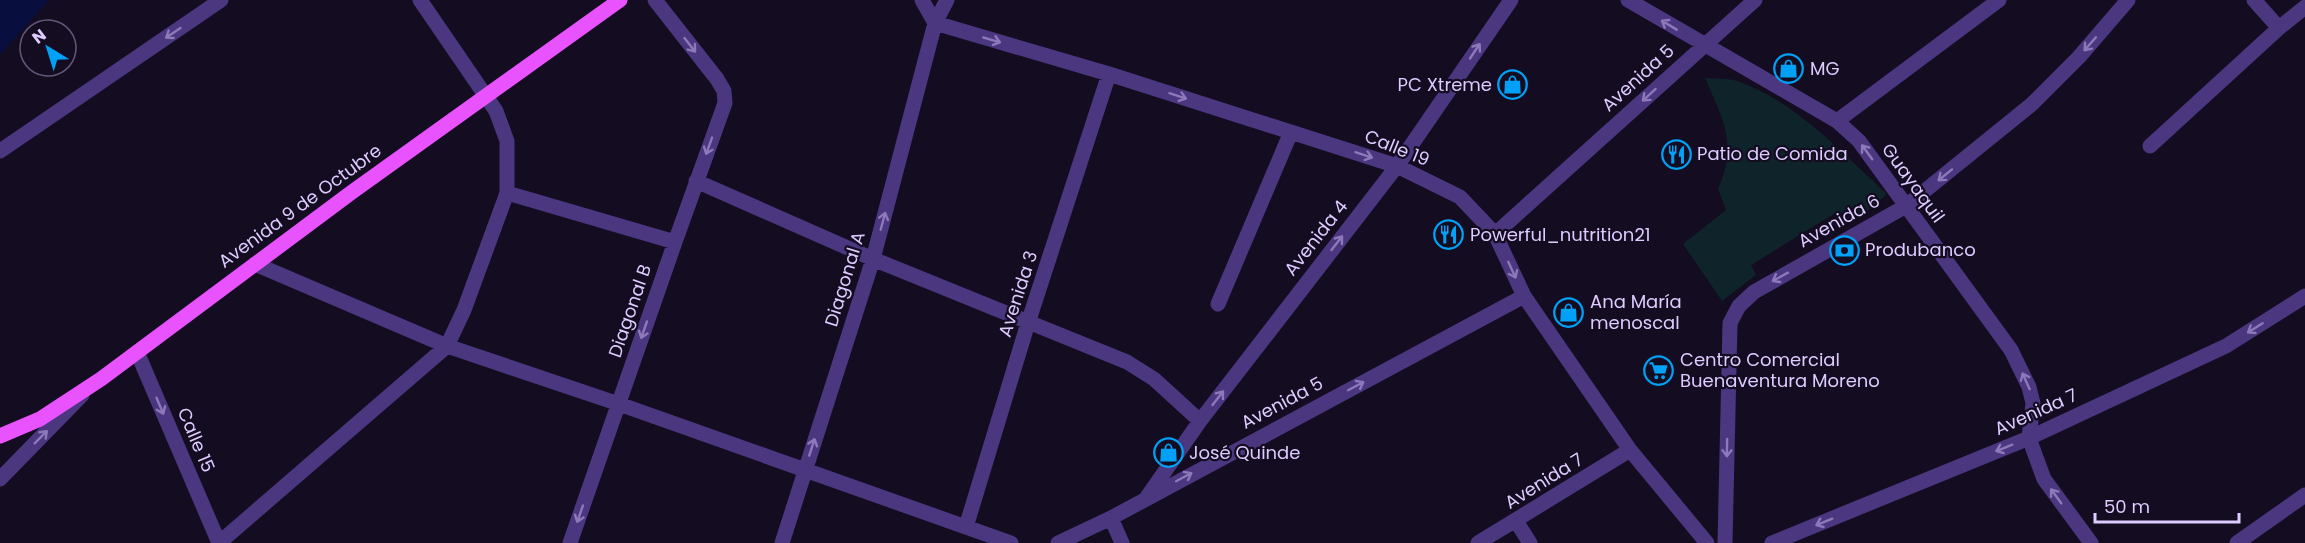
<svg xmlns="http://www.w3.org/2000/svg" width="2305" height="543" font-family="Poppins,sans-serif">
	<style>
		.green { fill: #0f242a }
		.water { fill: #080e3d }
		.lines { fill: none; stroke-linecap: round; stroke-linejoin: round }
		.minor { stroke: #4b3680; stroke-width: 15 }
		.major { stroke: #e952ff; stroke-width: 15 }
		.oneway { stroke: #8d79b9 }
		.labels { text-anchor: middle; stroke-width: 4.5; stroke-linejoin: round; paint-order: stroke }
		.poi-label { font-size: 18px; fill: #decbff; stroke: #140c20; text-anchor: start }
		.street-label { font-size: 18px; fill: #decbff; stroke: #140c20 }
	</style>
	<rect width="100%" height="100%" fill="#140c20"/>
	<path class="green" d="M 1705,78 C 1715,79 1727,78 1737,81 C 1794,100 1843,154 1887,194 L 1858,219 L 1837,212 L 1751,265 L 1756,275 L 1722,301 L 1683,244 L 1726,210 L 1718,189 C 1738,143 1723,120 1705,78 Z"/>
	<path class="water" d="M 0,0 L 49,0 L 0,55 Z"/>
	<g class="lines">
		<path class="minor" d="M 922,0 L 935,23 L 1109,74 L 1397,166 L 1460,197 L 1495,234 L 1524,296 L 1630,450 L 1707,543
			M 1628,0 L 1837,121 L 1859,141 L 2011,350 L 2029,387 L 2033,403 L 2029,438 L 2044,479 L 2091,543
			M 2254,0 L 2279,28
			M 1837,121 L 1999,0
			M 2150,146 L 2279,28 L 2305,7
			M 0,151 L 221,0
			M 696,181 L 873,259 L 1127,362 L 1154,379 L 1200,421
			M 507,193 L 675,242
			M 1495,234 L 1755,0
			M 255,264 L 447,346 L 619,404 L 1011,543
			M 1218,304 L 1291,132
			M 137,352 L 219,543
			M 0,479 L 82,395
			M 1147,497 L 1200,421 L 1397,166 L 1511,0
			M 1111,518 L 1122,543
			M 1516,521 L 1530,543
			M 966,527 L 1028,323 L 1109,74
			M 219,543 L 447,346 L 464,310 L 507,193 L 507,141 L 496,111 L 420,0
			M 570,543 L 675,242 L 725,103 L 724,91 L 717,79 L 655,0
			M 782,543 L 873,259 L 935,23 L 947,0
			M 1058,543 L 1111,518 L 1524,296
			M 1478,543 L 1630,450
			M 1725,543 L 1730,323 L 1739,306 L 1754,292 L 1906,206 L 2032,104 L 2079,57 L 2128,0
			M 1772,543 L 2029,438 L 2226,346 L 2305,296
			M 2237,543 L 2305,495"/>
		<path class="major" d="M 0,436 L 40,419 L 101,379 L 352,192 L 620,0"/>
	</g>
	<defs><path id="oneway-shaft" d="M-6 0H5M1.5-3L5.5 0L1.5 3" fill="none" stroke-width="1.6" stroke-linecap="round" stroke-linejoin="round" transform="scale(1.5)"/></defs>
	<g class="oneway">
		<use href="#oneway-shaft" transform="translate(1669 25) rotate(-149)"/>
		<use href="#oneway-shaft" transform="translate(173 33) rotate(146)"/>
		<use href="#oneway-shaft" transform="translate(992 40) rotate(16)"/>
		<use href="#oneway-shaft" transform="translate(2090 44) rotate(131)"/>
		<use href="#oneway-shaft" transform="translate(690 45) rotate(52)"/>
		<use href="#oneway-shaft" transform="translate(1475 51) rotate(-56)"/>
		<use href="#oneway-shaft" transform="translate(1649 95) rotate(138)"/>
		<use href="#oneway-shaft" transform="translate(1178 96) rotate(18)"/>
		<use href="#oneway-shaft" transform="translate(709 146) rotate(110)"/>
		<use href="#oneway-shaft" transform="translate(1867 152) rotate(-126)"/>
		<use href="#oneway-shaft" transform="translate(1364 155) rotate(18)"/>
		<use href="#oneway-shaft" transform="translate(1945 175) rotate(141)"/>
		<use href="#oneway-shaft" transform="translate(883 221) rotate(-75)"/>
		<use href="#oneway-shaft" transform="translate(1337 243) rotate(-52)"/>
		<use href="#oneway-shaft" transform="translate(1512 270) rotate(65)"/>
		<use href="#oneway-shaft" transform="translate(1780 277) rotate(151)"/>
		<use href="#oneway-shaft" transform="translate(2255 328) rotate(148)"/>
		<use href="#oneway-shaft" transform="translate(644 330) rotate(109)"/>
		<use href="#oneway-shaft" transform="translate(2026 381) rotate(-114)"/>
		<use href="#oneway-shaft" transform="translate(1356 386) rotate(-28)"/>
		<use href="#oneway-shaft" transform="translate(1218 398) rotate(-52)"/>
		<use href="#oneway-shaft" transform="translate(160 406) rotate(67)"/>
		<use href="#oneway-shaft" transform="translate(41 437) rotate(-45)"/>
		<use href="#oneway-shaft" transform="translate(812 447) rotate(-72)"/>
		<use href="#oneway-shaft" transform="translate(1727 448) rotate(91)"/>
		<use href="#oneway-shaft" transform="translate(2004 448) rotate(158)"/>
		<use href="#oneway-shaft" transform="translate(1184 477) rotate(-28)"/>
		<use href="#oneway-shaft" transform="translate(2056 496) rotate(-126)"/>
		<use href="#oneway-shaft" transform="translate(580 514) rotate(109)"/>
		<use href="#oneway-shaft" transform="translate(1824 522) rotate(158)"/>
	</g>
	<defs>
		<symbol id="shop-ring" viewBox="-11 -11 22 22"><circle r="9.5" fill="#140c20" stroke="#00a1f6" stroke-width="1.5"/><path d="M-5-2.5h2.3a2.7 3.5 0 0 1 5.4 0H5L5.5 6h-11ZM-1.5-2.5h3a1.5 2.3 0 0 0-3 0Z" fill="#00a1f6"/></symbol>
		<symbol id="restaurant-ring" viewBox="-11 -11 22 22"><circle r="9.5" fill="#140c20" stroke="#00a1f6" stroke-width="1.5"/><path d="M-5-6h1v4h1v-4h1v4h1v-4h1v5L-1.5 .5V6h-2V.5L-5-1ZM5-6V6H3V1.5H1.5Q1.5-4 5-6Z" fill="#00a1f6"/></symbol>
		<symbol id="bank-ring" viewBox="-11 -11 22 22"><circle r="9.5" fill="#140c20" stroke="#00a1f6" stroke-width="1.5"/><path d="M-6-4H6V4H-6ZM0-2.3a2.3 2.3 0 1 0 0 4.6a2.3 2.3 0 1 0 0-4.6Z" fill="#00a1f6"/></symbol>
		<symbol id="supermarket-ring" viewBox="-11 -11 22 22"><circle r="9.5" fill="#140c20" stroke="#00a1f6" stroke-width="1.5"/><path d="M-6-5.5h2.5l.6 2H6L4.5 2H-2.5L-4.4-4H-6ZM-1.5 3.2a1.3 1.3 0 1 0 .1 0ZM3 3.2a1.3 1.3 0 1 0 .1 0Z" fill="#00a1f6"/></symbol>
	</defs>
	<g fill-rule="evenodd">
		<use href="#shop-ring" x="1772" y="52" width="33" height="33"/>
		<use href="#shop-ring" x="1496" y="68" width="33" height="33"/>
		<use href="#restaurant-ring" x="1660" y="138" width="33" height="33"/>
		<use href="#restaurant-ring" x="1432" y="218" width="33" height="33"/>
		<use href="#bank-ring" x="1828" y="234" width="33" height="33"/>
		<use href="#shop-ring" x="1552" y="296" width="33" height="33"/>
		<use href="#supermarket-ring" x="1642" y="354" width="33" height="33"/>
		<use href="#shop-ring" x="1152" y="436" width="33" height="33"/>
	</g>
	<g class="labels">
		<g class="poi-label">
			<text x="1810" y="75">MG</text>
			<text x="1492" y="91" text-anchor="end">PC Xtreme</text>
			<text x="1697" y="160">Patio de Comida</text>
			<text x="1470" y="241">Powerful_nutrition21</text>
			<text x="1865" y="256">Produbanco</text>
			<text x="1590" y="308">Ana María<tspan x="1590" dy="21">menoscal</tspan></text>
			<text x="1680" y="366">Centro Comercial<tspan x="1680" dy="21">Buenaventura Moreno</tspan></text>
			<text x="1189" y="459">José Quinde</text>
		</g>
		<g class="street-label">
			<text transform="translate(1638 78) rotate(-42)" y="6">Avenida 5</text>
			<text transform="translate(1397 148) rotate(22)" y="6">Calle 19</text>
			<text transform="translate(1913 183) rotate(54)" y="6">Guayaquil</text>
			<text transform="translate(300 206) rotate(-36)" y="6">Avenida 9 de Octubre</text>
			<text transform="translate(1839 221) rotate(-29)" y="6">Avenida 6</text>
			<text transform="translate(1316 238) rotate(-52)" y="6">Avenida 4</text>
			<text transform="translate(845 279) rotate(-73)" y="6">Diagonal A</text>
			<text transform="translate(1018 294) rotate(-72)" y="6">Avenida 3</text>
			<text transform="translate(630 311) rotate(-71)" y="6">Diagonal B</text>
			<text transform="translate(1282 403) rotate(-28)" y="6">Avenida 5</text>
			<text transform="translate(2036 412) rotate(-24)" y="6">Avenida 7</text>
			<text transform="translate(196 440) rotate(67)" y="6">Calle 15</text>
			<text transform="translate(1544 481) rotate(-32)" y="6">Avenida 7</text>
		</g>
	</g>
	<g transform="translate(48 48) rotate(322)"><circle r="28" fill="#140c20" stroke="#655879" stroke-width="1.5"/>
	<path d="M0-4.5L10 22L0 15L-10 22Z" fill="#00a1f6"/>
	<text y="-9" font-size="16" font-weight="bold" text-anchor="middle" fill="#decbff">N</text>
	</g>
	<path d="M2095 513v9h144v-9" fill="none" stroke="#decbff" stroke-width="3"/>
	<text x="2104" y="513" font-size="18" fill="#decbff" stroke="#140c20" stroke-width="4.5" paint-order="stroke">50 m</text>
</svg>
